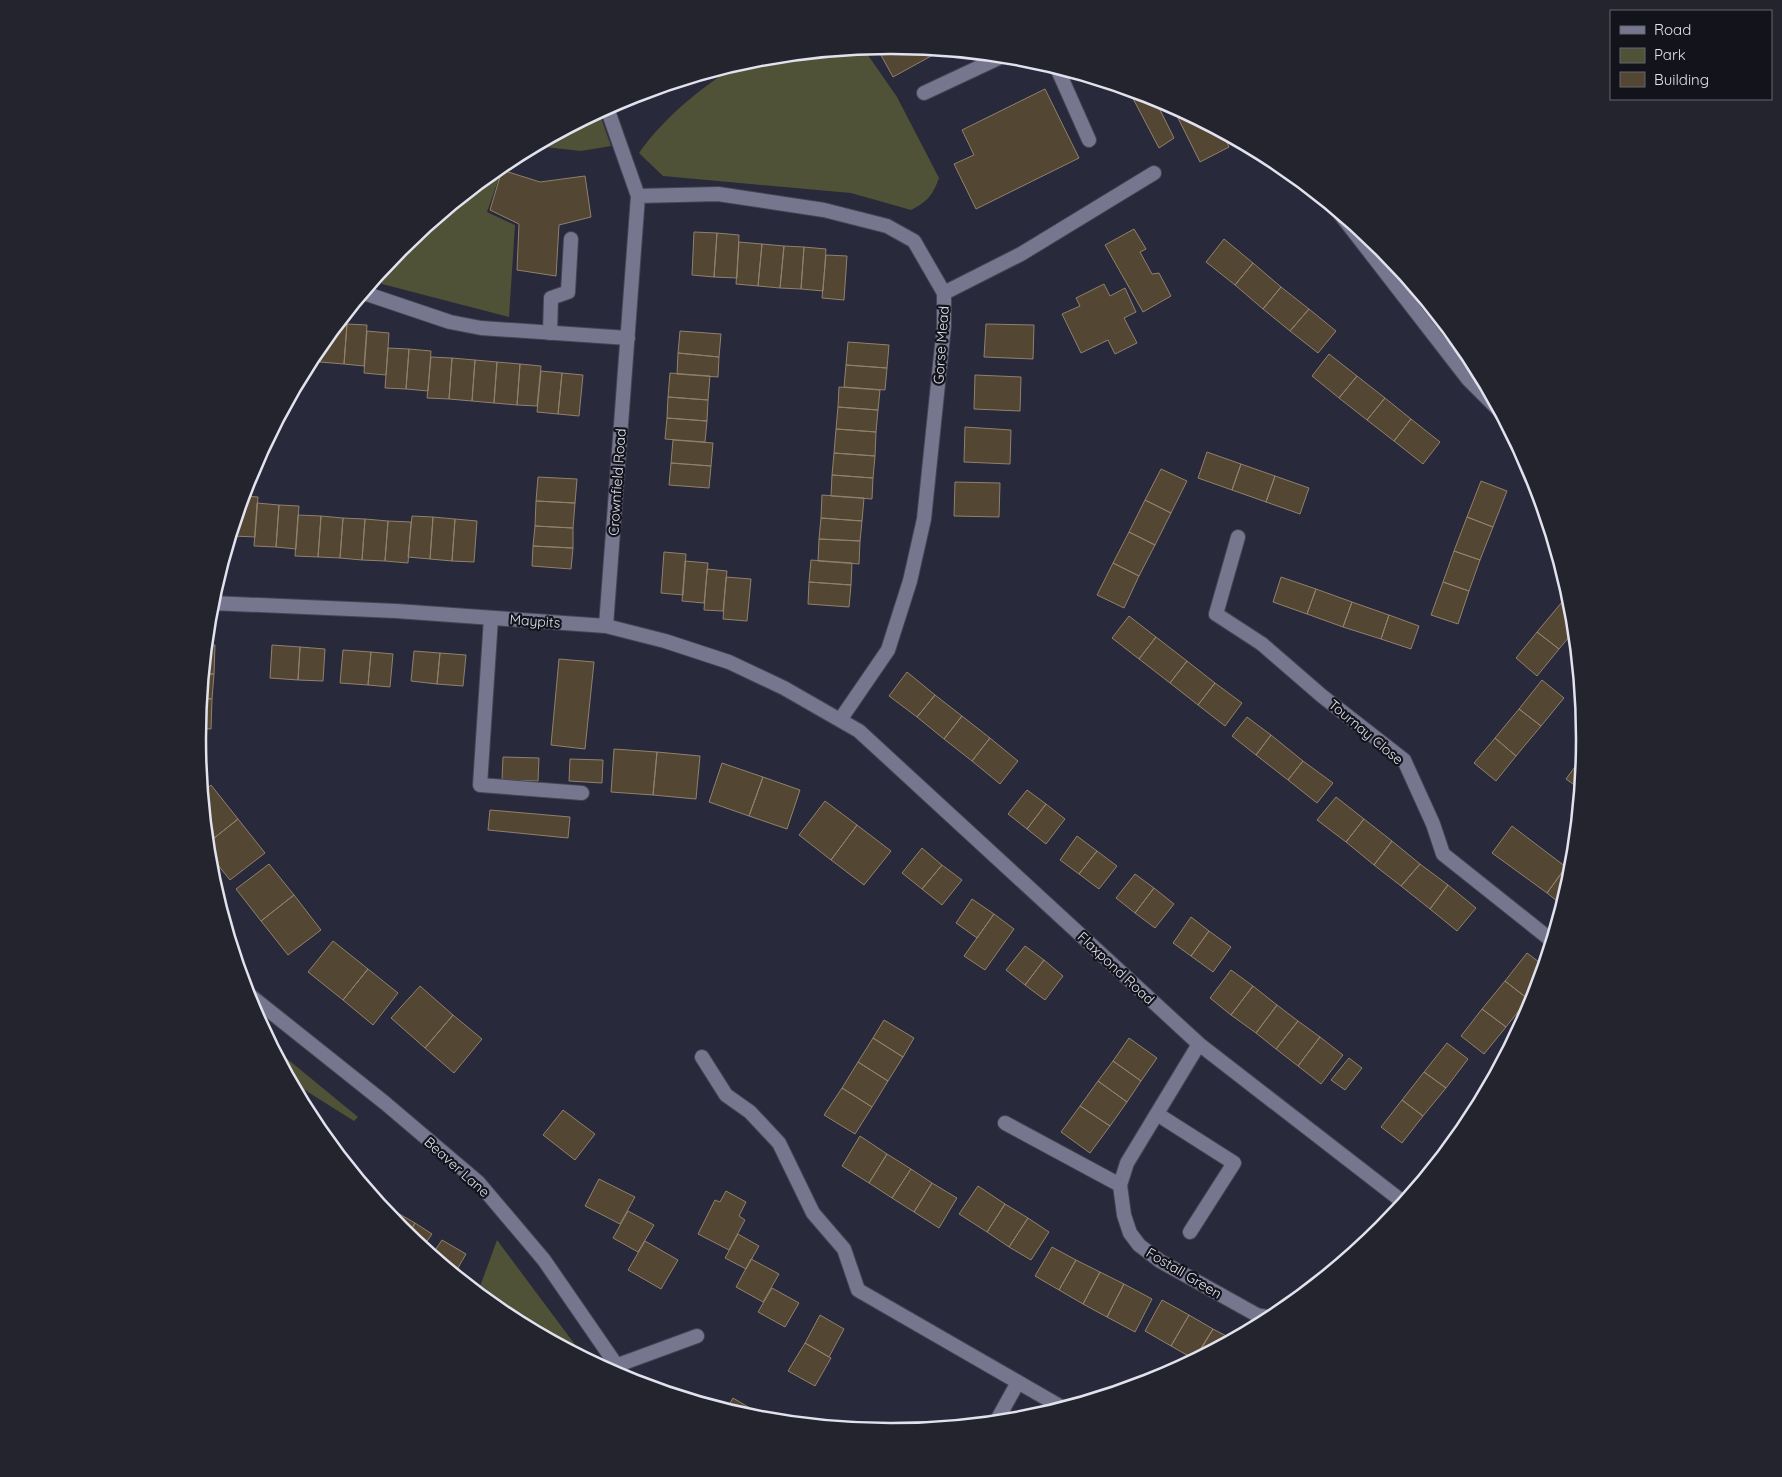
<svg xmlns="http://www.w3.org/2000/svg" width="1782" height="1477" font-family="Quicksand,sans-serif">
	<style>
		.green { fill: #4f5236 }
		.building { fill: #534633; stroke: #90816d }
		.lines { fill: none; stroke-linecap: round; stroke-linejoin: round }
		.service-casing { stroke: #444454; stroke-width: 16 }
		.minor-casing { stroke: #444454; stroke-width: 16 }
		.secondary-casing { stroke: #444454; stroke-width: 16 }
		.service { stroke: #76778e; stroke-width: 14 }
		.minor { stroke: #76778e; stroke-width: 14 }
		.secondary { stroke: #76778e; stroke-width: 14 }
		.labels { text-anchor: middle; stroke-width: 4.5; stroke-linejoin: round; paint-order: stroke }
		.street-label { font-size: 14px; fill: #e1e2ee; stroke: #13131c }
		.rim { fill: none; stroke: #e1e2ee; stroke-width: 2.5 }
	</style>
	<rect width="100%" height="100%" fill="#29293c"/>
	<path class="green" d="M 863,48 L 897,97 L 939,178 C 933,195 927,202 911,210 L 851,193 L 663,176 L 639,153 C 661,120 718,70 756,58 Z
		M 599,112 L 611,146 L 581,151 L 536,146 Z
		M 504,164 L 487,212 L 515,225 L 509,317 L 382,284 L 380,273 L 401,248 Z
		M 274,1048 L 358,1117 L 354,1121 L 292,1082 Z
		M 497,1240 L 585,1358 L 505,1315 L 478,1292 Z"/>
	<path class="building" d="M 891,45 L 942,50 L 893,77 L 876,46 Z
		M 1045,89 L 1079,158 L 976,209 L 954,164 L 974,155 L 962,130 Z
		M 1128,89 L 1157,98 L 1155,100 L 1174,138 L 1159,148 Z
		M 1172,106 L 1223,133 L 1229,147 L 1200,162 Z
		M 502,170 L 540,182 L 585,176 L 591,217 L 559,225 L 556,276 L 517,270 L 519,224 L 490,210 Z
		M 1134,229 L 1146,249 L 1140,252 L 1152,274 L 1159,273 L 1171,296 L 1143,312 L 1105,245 Z
		M 694,232 L 717,233 L 714,277 L 692,275 Z
		M 717,233 L 739,235 L 737,278 L 714,277 Z
		M 1224,239 L 1253,263 L 1235,285 L 1206,262 Z
		M 739,242 L 762,244 L 758,286 L 736,284 Z
		M 762,244 L 784,246 L 780,288 L 758,286 Z
		M 784,246 L 804,247 L 801,289 L 780,288 Z
		M 804,247 L 826,249 L 823,291 L 801,289 Z
		M 826,255 L 847,256 L 844,300 L 822,298 Z
		M 1253,263 L 1281,287 L 1263,309 L 1235,285 Z
		M 1104,284 L 1110,296 L 1125,288 L 1136,312 L 1124,318 L 1137,343 L 1115,354 L 1108,340 L 1081,353 L 1062,314 L 1080,306 L 1076,298 Z
		M 1281,287 L 1309,309 L 1290,331 L 1263,309 Z
		M 1309,309 L 1336,331 L 1318,353 L 1290,331 Z
		M 339,323 L 347,324 L 344,364 L 320,362 L 322,344 Z
		M 347,324 L 367,325 L 364,366 L 344,364 Z
		M 986,324 L 1034,325 L 1033,359 L 984,357 Z
		M 367,331 L 389,333 L 386,375 L 364,373 Z
		M 680,331 L 721,334 L 719,357 L 678,353 Z
		M 848,342 L 889,345 L 887,368 L 846,365 Z
		M 322,344 L 320,362 L 310,361 L 315,353 Z
		M 388,348 L 409,349 L 406,389 L 385,388 Z
		M 409,349 L 431,351 L 428,391 L 406,389 Z
		M 678,353 L 719,357 L 718,377 L 677,374 Z
		M 1329,354 L 1357,376 L 1339,398 L 1312,376 Z
		M 431,357 L 452,358 L 449,399 L 427,398 Z
		M 452,358 L 475,360 L 472,401 L 449,399 Z
		M 475,360 L 497,362 L 494,403 L 472,401 Z
		M 497,362 L 520,364 L 517,405 L 494,403 Z
		M 520,364 L 541,366 L 537,406 L 517,405 Z
		M 846,365 L 887,368 L 885,390 L 844,387 Z
		M 541,371 L 562,373 L 558,414 L 537,412 Z
		M 562,373 L 583,375 L 579,416 L 558,414 Z
		M 670,373 L 710,376 L 708,400 L 668,397 Z
		M 975,375 L 1021,377 L 1020,411 L 974,409 Z
		M 1357,376 L 1385,398 L 1367,420 L 1339,398 Z
		M 839,387 L 880,390 L 878,410 L 838,407 Z
		M 668,397 L 708,400 L 707,421 L 667,418 Z
		M 1385,398 L 1411,419 L 1394,441 L 1367,420 Z
		M 838,407 L 878,410 L 876,432 L 836,429 Z
		M 667,418 L 707,421 L 705,442 L 665,439 Z
		M 1411,419 L 1440,442 L 1423,464 L 1394,441 Z
		M 965,427 L 1011,430 L 1010,464 L 964,462 Z
		M 836,429 L 876,432 L 875,456 L 834,453 Z
		M 673,440 L 713,443 L 711,466 L 671,463 Z
		M 1207,452 L 1241,464 L 1232,490 L 1198,478 Z
		M 834,453 L 875,456 L 873,478 L 832,475 Z
		M 671,463 L 711,466 L 709,488 L 669,485 Z
		M 1241,464 L 1275,476 L 1266,502 L 1232,490 Z
		M 1161,469 L 1187,481 L 1171,513 L 1145,500 Z
		M 832,475 L 873,478 L 872,499 L 831,496 Z
		M 1275,476 L 1309,488 L 1300,514 L 1266,502 Z
		M 538,477 L 577,479 L 575,503 L 536,501 Z
		M 1481,481 L 1507,491 L 1493,527 L 1467,517 Z
		M 955,482 L 1000,483 L 999,517 L 954,516 Z
		M 822,495 L 864,498 L 862,521 L 821,518 Z
		M 243,496 L 258,497 L 255,537 L 234,536 L 235,523 Z
		M 1145,500 L 1171,513 L 1155,545 L 1129,532 Z
		M 536,501 L 575,503 L 573,528 L 535,526 Z
		M 257,503 L 279,505 L 276,547 L 254,546 Z
		M 279,505 L 299,506 L 296,549 L 276,547 Z
		M 298,515 L 321,516 L 318,557 L 295,556 Z
		M 321,516 L 343,518 L 340,558 L 318,557 Z
		M 412,516 L 433,517 L 430,559 L 408,557 Z
		M 433,517 L 455,519 L 452,561 L 430,559 Z
		M 1467,517 L 1493,527 L 1480,560 L 1454,551 Z
		M 343,518 L 365,519 L 362,560 L 340,558 Z
		M 821,518 L 862,521 L 860,541 L 819,539 Z
		M 365,519 L 388,521 L 385,561 L 362,560 Z
		M 455,519 L 477,521 L 474,562 L 452,561 Z
		M 388,521 L 411,522 L 408,563 L 385,561 Z
		M 535,526 L 573,528 L 573,548 L 533,546 Z
		M 1129,532 L 1155,545 L 1139,576 L 1113,563 Z
		M 819,539 L 860,541 L 859,564 L 818,561 Z
		M 533,546 L 573,548 L 571,569 L 532,566 Z
		M 1454,551 L 1480,560 L 1469,591 L 1443,582 Z
		M 664,552 L 686,554 L 683,595 L 661,593 Z
		M 811,560 L 852,563 L 851,585 L 809,582 Z
		M 685,561 L 708,563 L 704,603 L 682,601 Z
		M 1113,563 L 1139,576 L 1124,608 L 1097,595 Z
		M 707,569 L 727,571 L 723,611 L 704,610 Z
		M 726,577 L 751,579 L 747,621 L 723,619 Z
		M 1281,577 L 1316,589 L 1307,614 L 1273,602 Z
		M 809,582 L 851,585 L 849,607 L 808,604 Z
		M 1443,582 L 1469,591 L 1458,624 L 1431,615 Z
		M 1316,589 L 1352,602 L 1343,627 L 1307,614 Z
		M 1568,594 L 1571,603 L 1572,611 L 1562,602 Z
		M 1352,602 L 1389,615 L 1381,639 L 1343,627 Z
		M 1562,602 L 1572,611 L 1574,631 L 1559,649 L 1537,632 Z
		M 1389,615 L 1419,626 L 1411,649 L 1381,639 Z
		M 1129,616 L 1156,637 L 1139,659 L 1112,638 Z
		M 1537,632 L 1559,649 L 1537,676 L 1516,658 Z
		M 1156,637 L 1187,661 L 1170,683 L 1139,659 Z
		M 207,645 L 215,645 L 214,674 L 204,674 Z
		M 272,645 L 300,647 L 298,680 L 270,678 Z
		M 300,647 L 325,649 L 323,681 L 298,680 Z
		M 343,650 L 371,652 L 368,685 L 340,683 Z
		M 414,651 L 440,653 L 437,684 L 411,681 Z
		M 371,652 L 393,654 L 390,687 L 368,685 Z
		M 440,653 L 466,655 L 463,686 L 437,684 Z
		M 559,659 L 594,662 L 585,749 L 551,745 Z
		M 1187,661 L 1215,683 L 1198,705 L 1170,683 Z
		M 907,672 L 935,695 L 917,717 L 889,696 Z
		M 204,674 L 214,674 L 212,699 L 201,698 Z
		M 1542,680 L 1564,698 L 1541,726 L 1519,709 Z
		M 1215,683 L 1242,703 L 1225,726 L 1198,705 Z
		M 935,695 L 962,716 L 944,739 L 917,717 Z
		M 201,698 L 212,699 L 211,729 L 198,728 Z
		M 1519,709 L 1541,726 L 1516,756 L 1495,738 Z
		M 962,716 L 990,738 L 972,761 L 944,739 Z
		M 1247,717 L 1271,735 L 1256,755 L 1232,736 Z
		M 1271,735 L 1303,761 L 1288,780 L 1256,755 Z
		M 990,738 L 1018,761 L 1000,784 L 972,761 Z
		M 1495,738 L 1516,756 L 1496,781 L 1474,763 Z
		M 614,749 L 657,752 L 653,795 L 611,792 Z
		M 657,752 L 700,756 L 696,799 L 653,795 Z
		M 503,757 L 539,758 L 538,781 L 502,780 Z
		M 570,759 L 603,760 L 602,783 L 569,781 Z
		M 1580,760 L 1582,762 L 1580,789 L 1566,779 Z
		M 1303,761 L 1333,783 L 1317,803 L 1288,780 Z
		M 722,763 L 763,777 L 749,816 L 709,802 Z
		M 763,777 L 800,790 L 787,829 L 749,816 Z
		M 211,785 L 238,819 L 208,843 L 203,792 Z
		M 1027,790 L 1046,804 L 1027,829 L 1008,814 Z
		M 1336,797 L 1364,819 L 1346,842 L 1317,820 Z
		M 825,801 L 857,825 L 831,860 L 799,835 Z
		M 1046,804 L 1065,819 L 1046,844 L 1027,829 Z
		M 490,810 L 570,817 L 568,838 L 488,830 Z
		M 238,819 L 265,853 L 230,880 L 209,854 L 208,843 Z
		M 1364,819 L 1392,841 L 1374,865 L 1346,842 Z
		M 857,825 L 891,851 L 864,885 L 831,860 Z
		M 1512,826 L 1566,867 L 1547,893 L 1492,853 Z
		M 1077,836 L 1097,851 L 1079,874 L 1060,860 Z
		M 1392,841 L 1420,864 L 1401,886 L 1374,865 Z
		M 922,848 L 942,865 L 922,889 L 902,873 Z
		M 1097,851 L 1117,866 L 1099,889 L 1079,874 Z
		M 269,864 L 294,895 L 261,921 L 236,889 Z
		M 1420,864 L 1448,885 L 1430,909 L 1401,886 Z
		M 942,865 L 962,880 L 942,905 L 922,889 Z
		M 1566,867 L 1571,871 L 1571,874 L 1562,905 L 1547,893 Z
		M 1135,874 L 1154,888 L 1135,913 L 1116,898 Z
		M 1448,885 L 1476,908 L 1457,931 L 1430,909 Z
		M 1154,888 L 1174,904 L 1155,928 L 1135,913 Z
		M 294,895 L 321,930 L 288,955 L 261,921 Z
		M 972,899 L 994,914 L 977,938 L 956,923 Z
		M 994,914 L 1014,929 L 985,970 L 964,956 Z
		M 1191,917 L 1209,931 L 1191,956 L 1173,943 Z
		M 1209,931 L 1231,947 L 1213,972 L 1191,956 Z
		M 333,941 L 368,969 L 343,1000 L 308,972 Z
		M 1025,946 L 1044,960 L 1025,985 L 1006,970 Z
		M 1527,953 L 1543,965 L 1536,989 L 1528,999 L 1505,981 Z
		M 1044,960 L 1063,976 L 1045,1000 L 1025,985 Z
		M 368,969 L 398,993 L 373,1025 L 343,1000 Z
		M 1231,970 L 1253,986 L 1231,1015 L 1210,998 Z
		M 1505,981 L 1528,999 L 1506,1027 L 1482,1009 Z
		M 420,986 L 453,1015 L 425,1048 L 391,1018 Z
		M 1253,986 L 1277,1005 L 1256,1033 L 1231,1015 Z
		M 1277,1005 L 1298,1021 L 1276,1049 L 1256,1033 Z
		M 1482,1009 L 1506,1027 L 1484,1054 L 1461,1036 Z
		M 453,1015 L 482,1039 L 454,1073 L 425,1048 Z
		M 884,1020 L 914,1038 L 903,1057 L 873,1038 Z
		M 1298,1021 L 1320,1037 L 1298,1066 L 1276,1049 Z
		M 1320,1037 L 1343,1055 L 1321,1084 L 1298,1066 Z
		M 873,1038 L 903,1057 L 888,1081 L 858,1062 Z
		M 1129,1038 L 1157,1058 L 1141,1081 L 1113,1061 Z
		M 1447,1043 L 1468,1059 L 1446,1088 L 1424,1072 Z
		M 1349,1058 L 1362,1068 L 1345,1090 L 1331,1080 Z
		M 1113,1061 L 1141,1081 L 1127,1102 L 1098,1081 Z
		M 858,1062 L 888,1081 L 872,1107 L 842,1088 Z
		M 1424,1072 L 1446,1088 L 1423,1116 L 1402,1100 Z
		M 1098,1081 L 1127,1102 L 1110,1126 L 1080,1106 Z
		M 842,1088 L 872,1107 L 855,1134 L 824,1115 Z
		M 1402,1100 L 1423,1116 L 1402,1143 L 1381,1127 Z
		M 1080,1106 L 1110,1126 L 1090,1153 L 1061,1132 Z
		M 563,1110 L 595,1134 L 575,1160 L 543,1135 Z
		M 860,1136 L 887,1154 L 869,1183 L 842,1166 Z
		M 887,1154 L 911,1169 L 892,1198 L 869,1183 Z
		M 911,1169 L 932,1183 L 914,1212 L 892,1198 Z
		M 599,1179 L 635,1197 L 620,1224 L 585,1206 Z
		M 932,1183 L 957,1198 L 939,1228 L 914,1212 Z
		M 978,1186 L 1005,1204 L 987,1232 L 959,1214 Z
		M 726,1191 L 746,1202 L 739,1216 L 745,1220 L 729,1250 L 698,1234 L 715,1200 L 720,1202 Z
		M 1005,1204 L 1028,1218 L 1009,1247 L 987,1232 Z
		M 628,1211 L 654,1225 L 638,1252 L 613,1238 Z
		M 396,1212 L 415,1223 L 408,1235 L 392,1218 Z
		M 1028,1218 L 1049,1232 L 1031,1260 L 1009,1247 Z
		M 415,1223 L 432,1234 L 423,1247 L 408,1235 Z
		M 738,1234 L 759,1246 L 746,1269 L 725,1258 Z
		M 442,1240 L 466,1254 L 455,1273 L 432,1255 Z
		M 645,1241 L 678,1260 L 661,1289 L 628,1270 Z
		M 1052,1247 L 1076,1260 L 1059,1290 L 1035,1276 Z
		M 751,1259 L 779,1274 L 763,1302 L 736,1287 Z
		M 1076,1260 L 1100,1272 L 1083,1304 L 1059,1290 Z
		M 1100,1272 L 1124,1284 L 1107,1317 L 1083,1304 Z
		M 1124,1284 L 1152,1299 L 1135,1332 L 1107,1317 Z
		M 772,1288 L 799,1303 L 785,1327 L 758,1312 Z
		M 1162,1300 L 1189,1315 L 1171,1346 L 1145,1331 Z
		M 820,1315 L 844,1329 L 829,1357 L 805,1343 Z
		M 1189,1315 L 1213,1329 L 1194,1359 L 1171,1346 Z
		M 1213,1329 L 1232,1339 L 1196,1358 Z
		M 805,1343 L 831,1358 L 815,1386 L 788,1371 Z
		M 733,1398 L 760,1414 L 757,1419 L 726,1410 Z"/>
	<g class="lines">
		<defs>
			<path id="service" d="M 1057,68 L 1089,140
				M 924,93 L 1003,56
				M 944,293 L 1021,254 L 1154,173
				M 550,333 L 551,298 L 568,292 L 571,239
				M 1238,537 L 1216,614 L 1262,644
				M 491,618 L 480,785 L 582,793
				M 702,1057 L 726,1095 L 750,1112 L 779,1143 L 813,1213 L 844,1249 L 858,1290 L 1063,1408
				M 1157,1114 L 1234,1163 L 1190,1232
				M 1005,1123 L 1120,1185
				M 618,1365 L 697,1336
				M 996,1422 L 1018,1382"/>
			<path id="minor" d="M 638,196 L 718,194 L 824,210 L 887,226 L 914,241 L 944,293 L 944,326 L 924,519 L 910,581 L 888,650 L 840,720
				M 364,293 L 450,322 L 481,328 L 628,338
				M 211,603 L 396,611 L 606,626 L 665,641 L 729,662 L 784,688 L 859,731 L 1199,1044 L 1403,1202
				M 606,626 L 638,196 L 607,108
				M 1262,644 L 1322,696 L 1404,760 L 1433,824 L 1443,854 L 1551,940
				M 247,993 L 385,1103 L 478,1182 L 544,1260 L 626,1379
				M 1199,1044 L 1127,1163 L 1120,1185 L 1124,1215 L 1130,1233 L 1139,1245 L 1160,1261 L 1257,1315 L 1272,1318"/>
			<path id="secondary" d="M 1341,215 L 1468,379 L 1497,408"/>
		</defs>
		<use href="#service" class="service-casing"/>
		<use href="#minor" class="minor-casing"/>
		<use href="#secondary" class="secondary-casing"/>
		<use href="#service" class="service"/>
		<use href="#minor" class="minor"/>
		<use href="#secondary" class="secondary"/>
	</g>
	<g class="labels">
		<g class="street-label">
			<text transform="translate(941 345) rotate(-86)" y="5">Gorse Mead</text>
			<text transform="translate(617 482) rotate(-86)" y="5">Crownfield Road</text>
			<text transform="translate(535 621) rotate(4)" y="5">Maypits</text>
			<text transform="translate(1366 732) rotate(40)" y="5">Tournay Close</text>
			<text transform="translate(1116 968) rotate(43)" y="5">Flaxpond Road</text>
			<text transform="translate(457 1167) rotate(42)" y="5">Beaver Lane</text>
			<text transform="translate(1184 1273) rotate(31)" y="5">Fostall Green</text>
		</g>
	</g>
	<path d="M0 0H1782V1477H0ZM890 54H892A684 684 0 0 1 1576 738V739A684 684 0 0 1 892 1423H890A684 684 0 0 1 206 739V738A684 684 0 0 1 890 54Z" fill="#23242d" fill-rule="evenodd"/>
	<path class="rim" d="M890 54H892A684 684 0 0 1 1576 738V739A684 684 0 0 1 892 1423H890A684 684 0 0 1 206 739V738A684 684 0 0 1 890 54Z"/>
	<rect x="1610" y="10" width="162" height="90" fill="#13131c" stroke="#656670"/>
	<rect x="1620" y="26" width="25" height="8" fill="#76778e" stroke="#656670"/>
	<text x="1654" y="35" font-size="15" fill="#e1e2ee">Road</text>
	<rect x="1620" y="48" width="25" height="15" fill="#4f5236" stroke="#656670"/>
	<text x="1654" y="60" font-size="15" fill="#e1e2ee">Park</text>
	<rect x="1620" y="72" width="25" height="15" fill="#534633" stroke="#656670"/>
	<text x="1654" y="85" font-size="15" fill="#e1e2ee">Building</text>
</svg>
